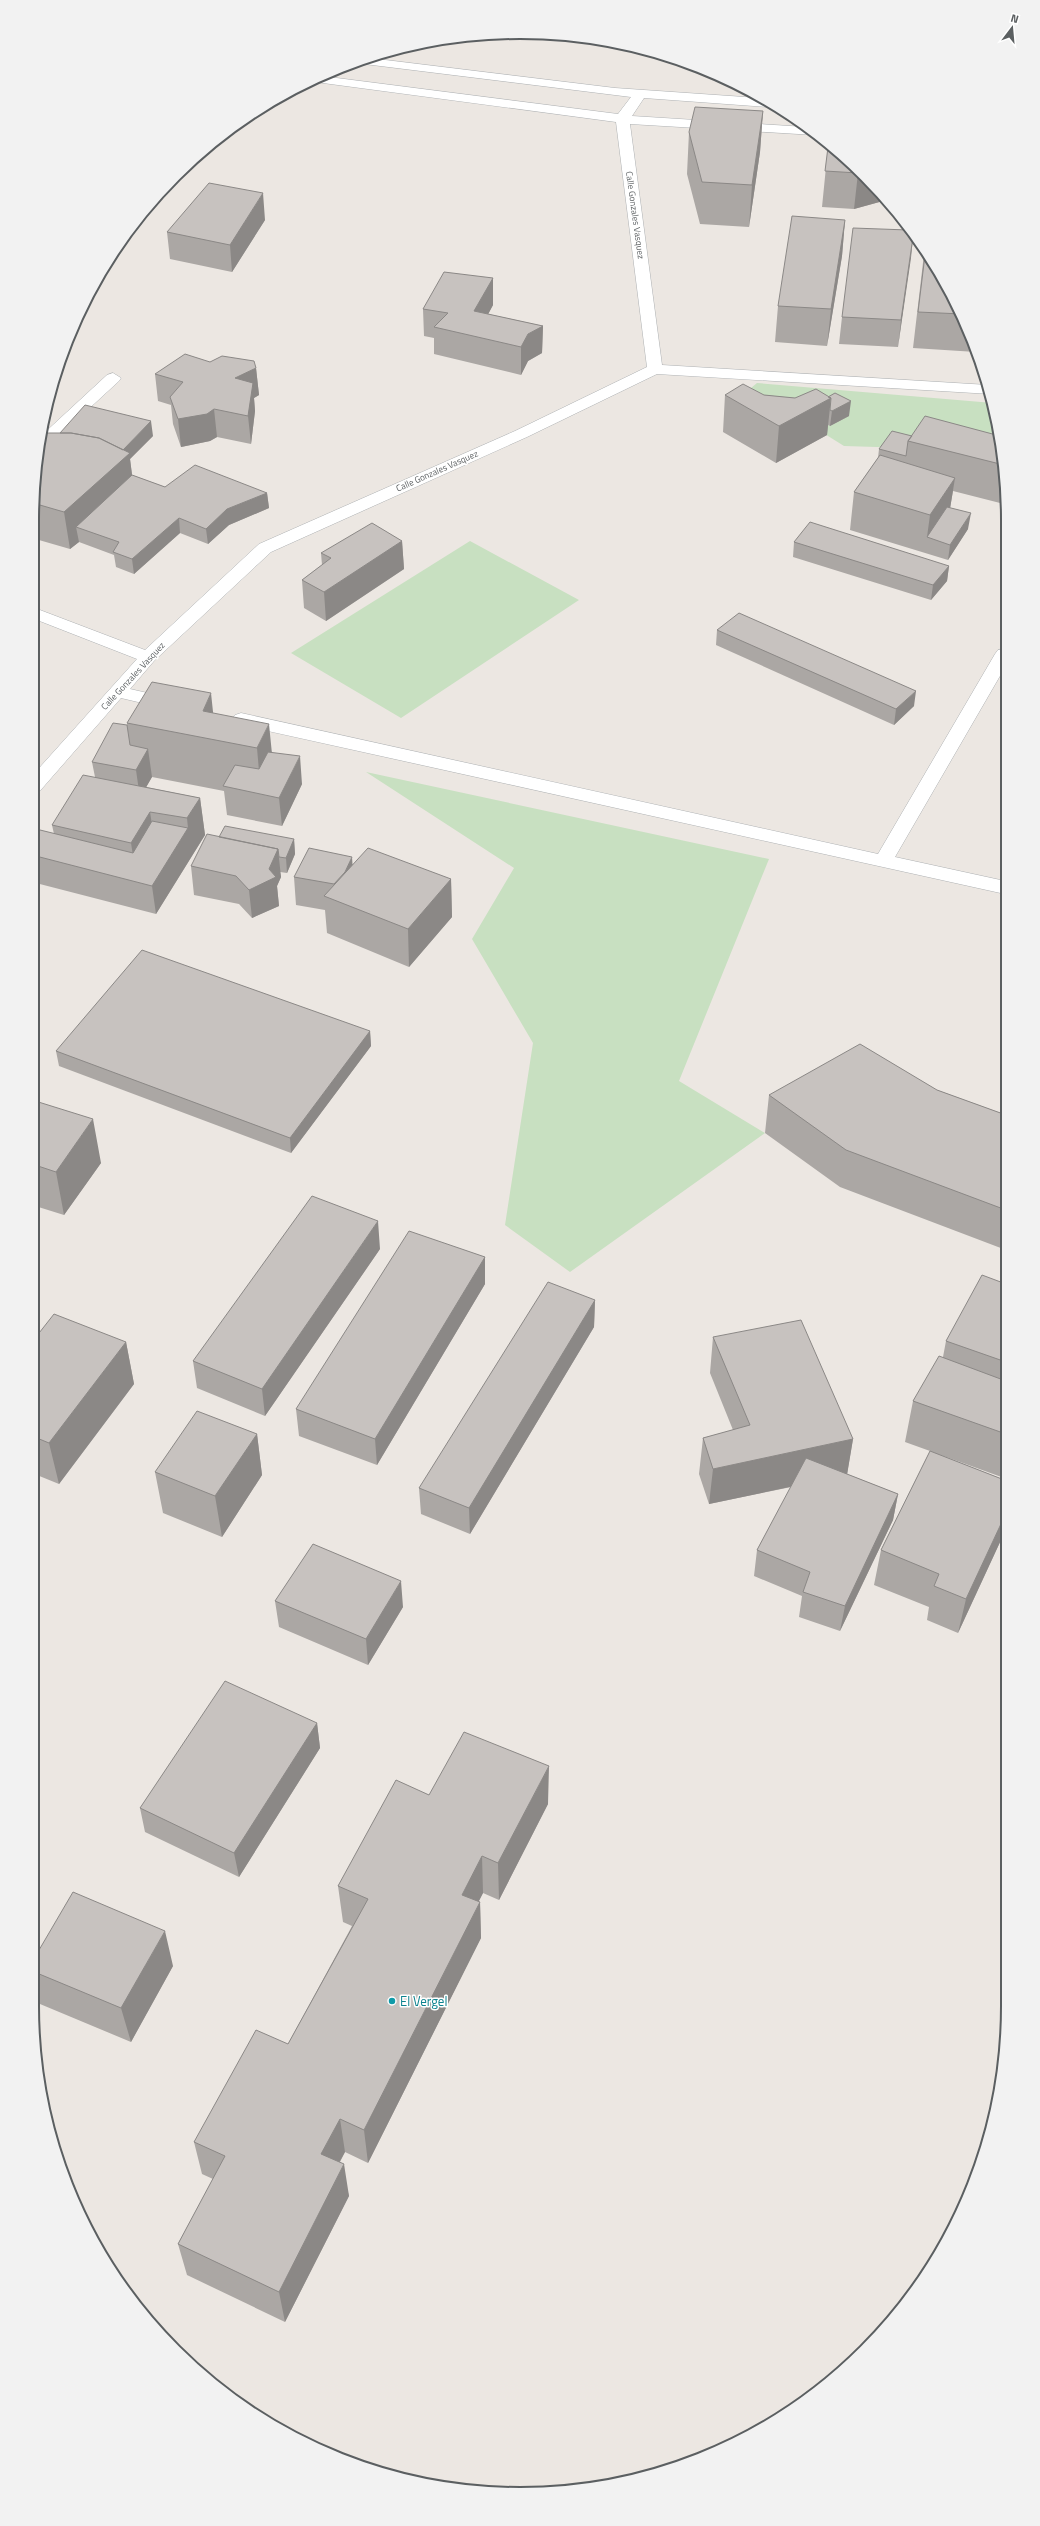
<svg xmlns="http://www.w3.org/2000/svg" width="1040" height="2526" viewBox="0 0 1040 2526" font-family="'Titillium Web',sans-serif">
  <rect width="100%" height="100%" fill="#ece7e2"/>
  <path fill="#c8e0c1" d="M757 383 993 403 1004 456 909 448 844 446 751 388Z
    M470 541 579 600 401 718 291 653Z
    M366 772 769 859 679 1081 765 1133 570 1272 505 1225 533 1043 472 939 514 868Z"/>
  <g fill="none" stroke-linecap="round" stroke-linejoin="round">
    <g stroke="#aeb1b3" stroke-width="1">
      <path id="minor" d="M369 58 615 88 759 98 773 105 768 107 644 98 632 116 806 127 815 135 630 124 662 365 988 385 991 394 657 374 527 437 271 552 154 661 130 689 178 700 181 704 178 708 172 710 121 698 39 792 32 794V776L137 659 32 618V607L145 650 259 544 515 431 647 367 616 122 308 81 321 76 618 114 631 97 356 63Z
        M113 373 121 378 119 381 44 450 37 452 41 436 107 375Z
        M1004 649V669L895 857 1005 881V894L241 725 235 723 232 719 235 715 241 713 878 854 995 654 998 650Z"/>
    </g>
    <use href="#minor" fill="#fff" fill-rule="evenodd"/>
  </g>
  <path fill="#aba7a4" d="M763 111 760 152 749 227 700 224 687 174 689 132Z
    M828 147 884 195 883 201 854 209 822 207Z
    M265 220 232 272 170 259 167 232Z
    M845 220 842 256 827 346 775 342 778 306Z
    M913 237 898 347 839 344 842 317Z
    M924 254 958 304 976 352 913 348Z
    M493 278V305L488 314 543 326 542 353 528 361 521 375 434 354V338L424 336 423 309Z
    M210 362 256 368 259 395 254 398 255 411 251 444 217 437 210 441 181 447 173 424 171 405 158 401 155 374Z
    M725 395H764L795 398 849 416 830 426 828 425 827 435 776 463 723 432Z
    M153 436 130 459 132 475 165 487 267 493 269 508 229 525 208 544 180 533 134 574 116 567 114 555 79 542 70 549 32 538V520L36 456Z
    M912 436 1004 456V504L953 491 950 508 968 529 948 560 850 530 854 492 878 458 879 449Z
    M402 541 404 569 326 621 304 608 302 580 322 565 321 553Z
    M794 542 949 566 947 581 931 600 793 557Z
    M717 630 914 706 894 725 716 645Z
    M213 713 272 752 302 784 282 826 227 815 224 791 152 777 146 787 200 798 205 835 156 914 32 882V828L54 834 52 825 95 777 92 762 127 725V723Z
    M294 839 295 854 287 873 280 872 281 877 277 886 279 906 252 918 239 904 194 895 191 866Z
    M352 864 451 879 452 917 409 967 327 933 325 910 296 905 294 877Z
    M370 1031 371 1046 291 1153 59 1066 56 1051Z
    M937 1090 1006 1115V1250L840 1187 765 1133 769 1095Z
    M32 1100 101 1163 64 1215 32 1205Z
    M380 1249 265 1416 197 1388 193 1361Z
    M485 1257V1284L377 1465 299 1436 296 1409Z
    M1006 1284 1007 1479 938 1454 1007 1481V1527L958 1633 927 1620 929 1607 874 1585 881 1550 930 1451 905 1442 913 1401 943 1357 946 1341Z
    M595 1300 594 1327 470 1534 421 1514 419 1488Z
    M713 1337 853 1439 847 1474 898 1494 893 1520 840 1631 799 1617 802 1596 754 1576 757 1550 791 1487 709 1504 699 1474 703 1438 733 1430 710 1373Z
    M32 1342H126L134 1384 59 1484 32 1473Z
    M257 1434 262 1475 222 1537 163 1513 155 1472Z
    M275 1601 403 1607 368 1665 279 1627Z
    M317 1723 320 1748 239 1877 145 1832 140 1808Z
    M429 1795 548 1804 499 1900 483 1893 478 1902H480L481 1938 368 2163 345 2152 340 2162 349 2196 285 2322 187 2275 178 2244 213 2179 202 2174 194 2142 288 2044 352 1926 343 1922 338 1886Z
    M32 1962 173 1966 131 2042 40 2004 32 1981Z"/>
  <path fill="#8b8886" d="M763 111 760 152 749 227 752 185Z
    M858 173 884 195 883 201 854 209Z
    M263 193 265 220 232 272 230 245Z
    M845 220 842 256 827 346 831 309Z
    M913 237 911 258 898 347 901 320Z
    M493 278V305L476 337 474 311Z
    M543 326 542 353 528 361 521 375V347L528 334Z
    M256 368 259 395 254 398 255 411 251 444 248 416 235 378Z
    M831 398 827 435 776 463 779 426Z
    M851 401 849 416 830 426 832 411Z
    M214 409 217 437 210 441 181 447 178 419Z
    M151 421 153 436 130 459 134 490 76 527 79 542 70 549 64 512 114 459Z
    M955 478 949 515 927 537 930 515Z
    M267 493 269 508 229 525 208 544 206 529 227 509Z
    M971 513 968 529 948 560 950 545Z
    M179 518 180 533 134 574 132 559Z
    M402 541 404 569 326 621 324 592Z
    M949 566 947 581 931 600 933 585Z
    M916 691 914 706 894 725 896 709Z
    M211 693 216 740 203 711Z
    M269 724 274 774 261 794 257 748Z
    M148 749 152 777 140 798 136 770Z
    M300 756 302 784 282 826 279 798Z
    M200 798 205 835 156 914 152 886 188 828 187 818Z
    M150 812 156 850 137 881 131 843Z
    M294 839 295 854 287 873 286 858Z
    M278 849 281 877 277 886 279 906 252 918 249 890 269 869Z
    M352 857 354 886 339 885Z
    M451 879 452 917 409 967 408 929Z
    M370 1031 371 1046 291 1153 290 1138Z
    M93 1119 101 1163 64 1215 56 1172Z
    M378 1221 380 1249 265 1416 262 1389Z
    M485 1257V1284L377 1465 375 1439Z
    M595 1300 594 1327 470 1534 469 1508Z
    M126 1342 134 1384 59 1484 49 1443Z
    M257 1434 262 1475 222 1537 215 1496Z
    M853 1439 847 1475 709 1504 713 1469Z
    M898 1494 893 1520 840 1631 845 1606Z
    M1007 1511V1527L958 1633 966 1599Z
    M401 1581 403 1607 368 1665 366 1639Z
    M317 1723 320 1748 239 1877 234 1853Z
    M549 1766 548 1804 499 1900 498 1863Z
    M482 1856 483 1893 464 1931 462 1895Z
    M480 1902 481 1938 368 2163 364 2130Z
    M165 1931 173 1966 131 2042 121 2008Z
    M340 2119 345 2152 326 2186 321 2154Z
    M344 2164 349 2196 285 2322 279 2292Z"/>
  <path fill="#c7c2bf" stroke="#8b8886" d="M695 107 763 111 752 185 702 182 689 132Z
    M828 147 858 173 825 171Z
    M209 183 263 193 230 245 167 232Z
    M792 216 845 220 831 309 778 306Z
    M853 228 908 230 913 237 901 320 842 317Z
    M925 255 958 304 962 314 918 312Z
    M444 272 493 278 474 311 543 326 528 334 521 347 434 327 448 313 423 309Z
    M185 354 210 362 222 356 254 361 256 368 235 378 253 383 248 416 214 409 207 414 178 419 170 397 183 382 155 374Z
    M743 384 764 395 795 398 816 389 831 398 779 426 725 395Z
    M835 393 851 401 832 411 830 410 831 398 828 397Z
    M85 405 151 421 123 450 99 438 71 433H60Z
    M925 416 1000 436 1004 456V465L908 441Z
    M892 431 912 436 908 441 906 456 879 449Z
    M42 433H71L99 438 130 453 64 512 33 503 36 456Z
    M880 455 955 478 930 515 854 492Z
    M195 465 267 493 227 509 206 529 179 518 132 559 113 552 119 542 76 527 132 475 165 487Z
    M947 507 971 513 950 545 927 537Z
    M810 522 949 566 933 585 794 542Z
    M372 523 402 541 324 592 302 580 331 558 321 553Z
    M739 613 916 691 896 709 717 630Z
    M152 682 211 693 203 711 269 724 257 748 127 723Z
    M113 723 127 725 130 745 148 749 136 770 92 762Z
    M268 752 300 756 279 798 223 786 235 765 259 769Z
    M83 775 200 798 187 818 150 812 131 843 52 825Z
    M152 821 188 828 152 886 32 855V828L133 853Z
    M225 826 294 839 286 858 279 857 278 849 219 837Z
    M207 834 278 849 269 869 276 877 249 890 236 876 191 866Z
    M309 848 352 857 345 872 334 884 294 877Z
    M368 848 451 879 408 929 324 896Z
    M142 950 370 1031 290 1138 56 1051Z
    M860 1044 937 1090 1006 1115V1210L846 1150 769 1095Z
    M32 1100 93 1119 56 1172 32 1164Z
    M312 1196 378 1221 262 1389 193 1361Z
    M409 1231 485 1257 375 1439 296 1409Z
    M982 1275 1006 1284V1362L946 1341Z
    M548 1282 595 1300 469 1508 419 1488Z
    M54 1314 126 1342 49 1443 32 1436V1342Z
    M801 1320 853 1439 713 1469 703 1438 750 1425 713 1337Z
    M939 1356 1006 1381V1434L913 1401Z
    M1006 1366V1376L1001 1374Z
    M197 1411 257 1434 215 1496 155 1472Z
    M930 1451 1007 1481V1511L966 1599 934 1586 939 1574 881 1550Z
    M806 1458 898 1494 845 1606 803 1592 810 1572 757 1550Z
    M313 1544 401 1581 366 1639 275 1601Z
    M225 1681 317 1723 234 1853 140 1808Z
    M464 1732 549 1766 498 1863 482 1856 462 1895 480 1902 364 2130 340 2119 321 2154 344 2164 279 2292 178 2244 225 2156 194 2142 256 2030 288 2044 368 1899 338 1886 396 1780 429 1795Z
    M73 1892 165 1931 121 2008 32 1971V1962Z"/>
  <circle fill="#0f9aa8" stroke="#fff" stroke-width="1.5" cx="392" cy="2001" r="4"/>
  <g text-anchor="middle" stroke-width="3" stroke-linejoin="round" paint-order="stroke">
    <g font-size="9" fill="#5b5f61" stroke="#fff">
      <text transform="translate(635 215) rotate(82)" y="3">Calle Gonzales Vasquez</text>
      <text transform="translate(437 471) rotate(-24)" y="3">Calle Gonzales Vasquez</text>
      <text transform="translate(133 676) rotate(-47)" y="3">Calle Gonzales Vasquez</text>
    </g>
    <g font-size="13" fill="#0d838f" stroke="#fff" text-anchor="start">
      <text x="400" y="2006">El Vergel</text>
    </g>
  </g>
  <path d="M0 0H1040V2526H0ZM520 39H520A481 481 0 0 1 1001 520V2006A481 481 0 0 1 520 2487H520A481 481 0 0 1 39 2006V520A481 481 0 0 1 520 39Z" fill="#f2f2f2" fill-rule="evenodd"/>
  <path fill="none" stroke="#5b5f61" stroke-width="2" d="M520 39H520A481 481 0 0 1 1001 520V2006A481 481 0 0 1 520 2487H520A481 481 0 0 1 39 2006V520A481 481 0 0 1 520 39Z"/>
  <g transform="translate(1012 28) rotate(16)" stroke="#ffffff" stroke-width="3" paint-order="stroke">
  <path d="M0-3L7 15L0 10L-7 15Z" fill="#5b5f61"/>
  <text y="-6" font-size="11" font-weight="bold" text-anchor="middle" fill="#5b5f61">N</text>
  </g>
</svg>
